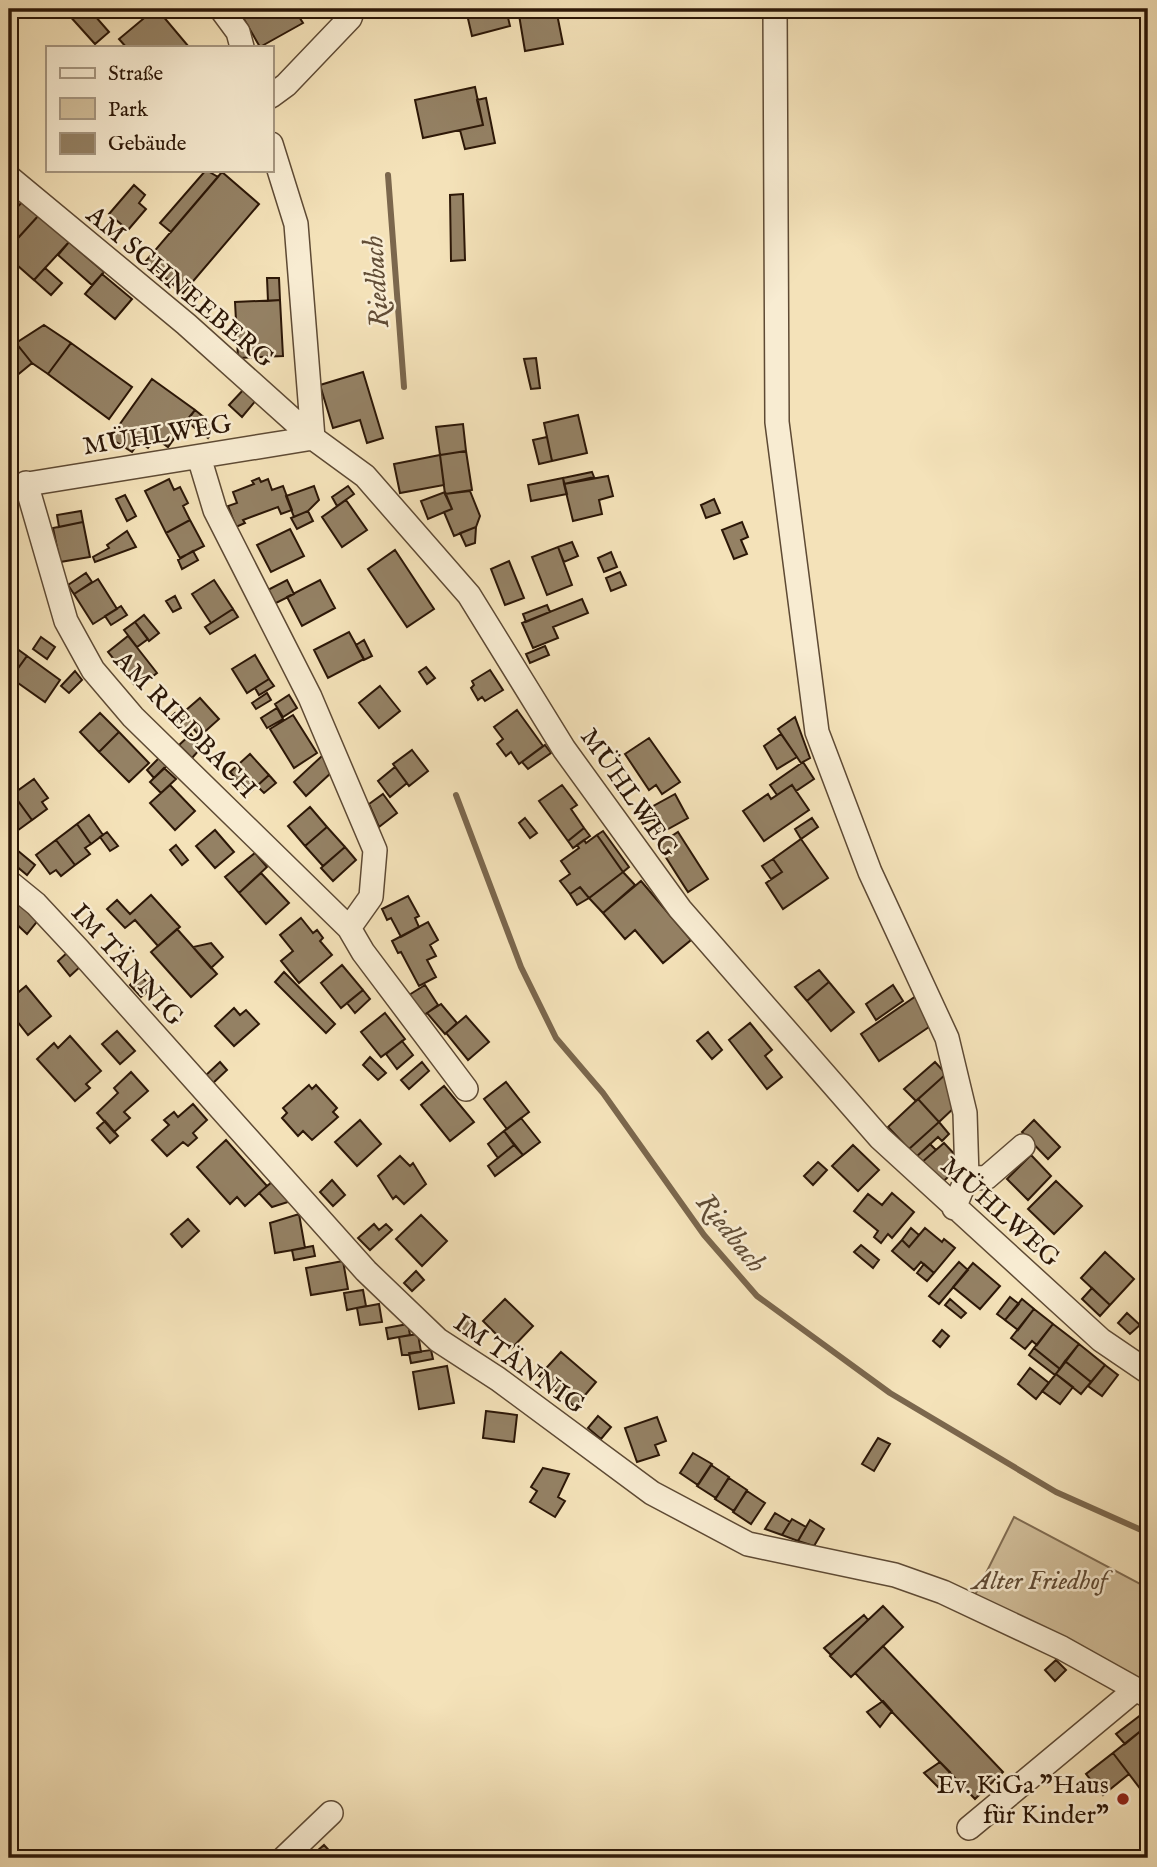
<svg xmlns="http://www.w3.org/2000/svg" width="1157" height="1867" viewBox="0 0 1157 1867" font-family="'IM FELL English',serif">
  <rect width="100%" height="100%" fill="#f4e2b9"/>
  <filter id="stains"><feTurbulence type="fractalNoise" baseFrequency=".00286" numOctaves="4"/><feColorMatrix values="0 0 0 0 .2 0 0 0 0 .09 0 0 0 0 .02 0 0 0 .5 -.17"/></filter>
  <radialGradient id="worn" r=".72"><stop offset=".6" stop-color="#630" stop-opacity="0"/><stop offset="1" stop-color="#630" stop-opacity=".3"/></radialGradient>
  <path fill="#d2bf9b" stroke="#7f6b51" stroke-width="2" d="M1014 1517 1148 1588V1686L974 1597Z"/>
  <g fill="none" stroke-linecap="round" stroke-linejoin="round">
    <path stroke="#7b674d" stroke-width="6" d="M388 175 404 387
      M456 795 521 967 556 1038 603 1093 704 1235 757 1296 890 1393 1056 1492 1148 1533"/>
  </g>
  <path fill="#948164" stroke="#2c1707" stroke-width="2" d="M74 9H89L109 32 95 44 68 14Z
    M155 9H157L189 47H126L119 39Z
    M238 9H294L303 23 260 47Z
    M506 9 510 26 472 36 466 10Z
    M518 9H556L563 44 525 51Z
    M475 87 483 125 423 138 415 100Z
    M486 98 495 143 465 149 460 130 483 125 477 100Z
    M206 170 218 177 171 232 160 223Z
    M222 172 259 204 183 293 146 261Z
    M134 185 145 195 139 203 146 209 128 230 109 214Z
    M463 194 465 260 451 261 450 195Z
    M23 201 39 215 18 238 9 230V216Z
    M39 215 69 242 34 280 9 258V248Z
    M69 242 104 272 92 285 58 255Z
    M45 268 62 283 51 295 34 280Z
    M102 274 132 299 115 319 85 294Z
    M267 278H279L280 300 268 301Z
    M280 300 283 356 238 358 235 302Z
    M44 325 71 343 48 374 32 363 16 343Z
    M16 343 32 363 9 382V349Z
    M71 343 132 387 109 419 48 374Z
    M536 358 540 388 531 389 524 359Z
    M363 372 383 438 367 443 360 420 333 428 320 385Z
    M152 379 195 410 168 447 155 438 148 448 139 442 132 452 110 438Z
    M245 388 257 399 242 417 229 405Z
    M195 410 216 427 208 438 186 421Z
    M578 415 587 453 552 461 544 423Z
    M463 424 466 451 440 455 436 427Z
    M547 437 552 461 539 464 533 440Z
    M466 451 472 490 445 494 440 455Z
    M440 455 444 485 400 493 394 464Z
    M592 472 594 477 564 484 563 478Z
    M608 476 613 496 599 500 602 514 573 521 564 484Z
    M259 478 261 482 268 479 272 490 283 486 292 510 281 514 278 507 243 520 245 523 236 527 228 506 237 503 233 492 254 484 252 481Z
    M563 478 567 494 531 501 528 485Z
    M169 479 174 490 180 487 188 503 183 506 190 520 166 533 145 491Z
    M314 486 319 500 308 511 294 517 286 496Z
    M348 486 354 494 337 506 332 497Z
    M470 491 480 516 476 527 454 536 444 512 452 509 445 494Z
    M445 492 452 509 428 519 421 501Z
    M125 495 136 516 127 521 116 499Z
    M714 499 720 513 706 518 701 505Z
    M346 500 367 530 342 547 322 517Z
    M81 511 83 522 59 527 57 515Z
    M308 511 313 521 297 529 291 518Z
    M190 520 204 546 180 558 166 533Z
    M83 522 90 557 60 562 53 528Z
    M742 522 748 537 741 540 747 554 734 559 722 530Z
    M476 527 475 543 466 546 460 533Z
    M290 529 304 556 271 572 257 545Z
    M127 531 136 547 95 562 93 557 109 548 107 545Z
    M572 542 578 556 564 562 558 547Z
    M558 547 572 585 547 595 532 557Z
    M395 550 434 609 407 627 368 569Z
    M193 551 198 560 182 569 178 560Z
    M611 552 617 567 604 572 598 558Z
    M509 561 524 598 505 605 491 569Z
    M620 572 626 585 611 591 606 578Z
    M86 573 92 582 74 594 68 585Z
    M98 579 117 609 93 624 74 594Z
    M214 580 233 609 211 623 192 594Z
    M287 580 294 594 270 606 262 593Z
    M320 580 335 608 302 626 287 597Z
    M175 596 181 608 173 612 166 601Z
    M582 599 588 613 553 627 558 638 533 648 522 623Z
    M547 605 550 612 526 622 523 614Z
    M121 606 127 615 111 625 105 616Z
    M233 609 238 617 210 634 205 627Z
    M144 615 159 633 149 641 135 622Z
    M135 622 148 639 137 647 124 630Z
    M349 632 364 659 328 678 314 650Z
    M128 636 157 673 137 688 108 652Z
    M41 637 55 647 47 659 33 649Z
    M364 640 372 656 364 660 356 645Z
    M9 643 27 656 11 678 9 676Z
    M545 646 549 655 530 663 526 654Z
    M255 655 269 679 247 693 232 669Z
    M27 656 60 680 45 702 11 678Z
    M426 667 435 678 427 684 419 672Z
    M490 670 503 690 485 701 482 697 478 700 471 688 474 685 472 681Z
    M75 671 82 680 69 693 61 686Z
    M269 679 274 686 259 695 255 688Z
    M380 686 400 711 379 728 359 703Z
    M267 693 271 700 256 709 252 703Z
    M289 695 297 708 283 717 275 704Z
    M200 698 219 719 200 736 190 725 182 732 171 717 175 713 178 717Z
    M277 708 283 719 267 728 261 718Z
    M517 710 543 746 519 764 511 752 506 756 497 744 503 739 494 727Z
    M100 713 119 732 99 752 80 732Z
    M293 715 317 753 294 768 270 729Z
    M795 717 810 758 801 763 778 729Z
    M119 732 149 763 129 782 99 752Z
    M191 734 201 748 192 758 179 745Z
    M781 734 797 757 777 769 764 746Z
    M649 738 680 782 662 794 656 785 649 790 625 754Z
    M545 745 551 753 528 769 522 762Z
    M412 750 428 771 409 786 393 764Z
    M250 754 269 775 249 793 230 772Z
    M323 755 332 772 306 796 294 782Z
    M159 758 167 766 154 778 147 770Z
    M803 762 814 779 796 791 792 785 777 795 770 785Z
    M395 767 407 783 390 797 378 781Z
    M164 768 176 779 161 793 150 782Z
    M269 775 276 783 264 793 257 786Z
    M34 779 48 798 42 802 47 809 32 820 13 794Z
    M170 785 195 811 175 830 150 803Z
    M562 785 577 805 571 809 584 828 568 841 539 801Z
    M792 785 809 810 764 841 743 811 768 794 771 799Z
    M13 794 32 820 17 831 12 825 9 827V797Z
    M383 794 397 813 379 827 369 804Z
    M675 794 688 818 661 833 648 809Z
    M310 807 327 827 305 846 288 826Z
    M648 809 653 819 643 824 638 815Z
    M89 815 103 835 91 844 77 824Z
    M525 818 537 833 530 838 519 823Z
    M812 818 818 827 801 839 795 829Z
    M77 824 91 844 85 848 90 854 75 865 56 840Z
    M327 827 345 847 323 866 305 846Z
    M584 828 590 836 573 848 568 841Z
    M215 830 234 852 215 868 196 846Z
    M603 831 629 867 623 872 597 835Z
    M107 832 118 846 110 851 100 837Z
    M678 832 708 879 688 892 658 845Z
    M597 835 623 872 589 898 580 887 570 894 560 881 570 874 561 861 579 848 577 845 584 840 586 843Z
    M801 839 828 878 783 909 766 883 782 872 773 859Z
    M56 840 75 865 61 876 56 870 50 874 36 855Z
    M176 845 188 860 182 865 170 850Z
    M345 847 356 860 333 881 321 868Z
    M17 850 35 865 27 875 9 860Z
    M255 853 267 867 239 893 225 877Z
    M773 859 782 872 771 879 762 866Z
    M623 872 635 885 603 913 589 898Z
    M261 873 289 903 266 924 239 893Z
    M641 881 691 940 663 963 635 930 625 939 603 913Z
    M580 887 589 898 577 905 570 894Z
    M151 895 180 927 158 946 135 920 125 928 107 909 117 900 130 914Z
    M408 896 419 916 415 918 419 927 401 937 391 918 387 920 382 909Z
    M14 897 39 919 27 934 9 917V903Z
    M301 918 313 933 317 930 323 938 320 941 332 955 299 983 281 961 293 951 280 935Z
    M428 922 438 940 430 945 436 956 427 960 436 977 419 986 401 952 398 953 392 941Z
    M177 929 217 974 191 997 151 952Z
    M211 943 223 957 211 968 193 947Z
    M69 951 81 966 70 976 58 961Z
    M342 965 363 990 341 1008 321 983Z
    M819 970 829 982 807 1001 795 987Z
    M284 972 335 1024 326 1033 275 982Z
    M140 975 152 988 141 997 130 985Z
    M829 982 854 1012 831 1031 807 1001Z
    M425 985 438 1005 423 1016 409 995Z
    M893 985 903 1001 876 1020 866 1004Z
    M26 986 51 1016 28 1035 9 1011V1000Z
    M363 990 370 999 355 1013 347 1003Z
    M916 996 929 1027 879 1061 861 1034Z
    M441 1004 457 1023 445 1034 427 1013Z
    M234 1008 240 1015 246 1010 259 1024 234 1046 215 1026Z
    M385 1013 405 1039 381 1057 361 1032Z
    M466 1016 489 1042 468 1060 446 1033Z
    M750 1023 772 1050 765 1056 782 1077 767 1089 729 1040Z
    M117 1031 135 1051 120 1064 102 1044Z
    M708 1032 722 1050 712 1059 697 1041Z
    M70 1036 101 1071 86 1084 90 1088 75 1101 37 1059 54 1043 58 1048Z
    M402 1041 413 1055 397 1069 386 1054Z
    M370 1057 386 1073 378 1080 363 1065Z
    M220 1062 227 1070 212 1084 205 1076Z
    M422 1062 429 1071 409 1089 401 1080Z
    M935 1062 946 1074 916 1101 904 1089Z
    M131 1072 148 1091 124 1112 130 1118 114 1132 97 1113 118 1093 114 1088Z
    M946 1074 956 1106 939 1122 918 1099Z
    M506 1082 529 1112 507 1129 484 1099Z
    M309 1085 312 1089 316 1085 337 1108 333 1112 338 1117 312 1140 303 1131 298 1136 282 1118 287 1113 283 1108Z
    M444 1086 474 1122 450 1141 421 1105Z
    M918 1099 939 1122 909 1149 888 1127Z
    M193 1104 207 1120 193 1133 197 1138 188 1146 183 1142 167 1156 152 1140 169 1125 164 1120 174 1112 178 1117Z
    M521 1118 540 1142 523 1155 504 1131Z
    M360 1120 381 1144 357 1166 335 1142Z
    M1034 1120 1060 1147 1048 1159 1022 1132Z
    M105 1121 118 1136 110 1143 97 1128Z
    M939 1122 949 1134 942 1141 938 1137 916 1157 909 1149Z
    M504 1131 514 1145 498 1158 488 1144Z
    M226 1140 267 1186 245 1206 237 1197 230 1204 197 1167Z
    M944 1143 959 1159 951 1167 955 1171 940 1184 921 1163Z
    M930 1144 936 1150 921 1163 916 1157Z
    M514 1145 523 1155 495 1176 488 1166Z
    M853 1145 879 1170 858 1191 832 1166Z
    M1031 1155 1051 1176 1028 1200 1007 1179Z
    M400 1156 410 1166 413 1163 426 1184 404 1204 396 1196 393 1199 378 1176Z
    M818 1162 827 1170 813 1185 804 1176Z
    M332 1180 345 1195 333 1206 320 1192Z
    M273 1181 291 1201 272 1207 259 1193Z
    M1056 1181 1082 1206 1054 1234 1028 1209Z
    M892 1193 914 1212 892 1238 888 1234 881 1243 874 1237 878 1231 854 1211 868 1194 882 1205Z
    M299 1214 305 1248 275 1253 270 1223Z
    M421 1215 447 1241 422 1266 396 1239Z
    M188 1219 199 1231 182 1247 171 1234Z
    M374 1224 379 1230 386 1224 392 1230 370 1250 358 1238Z
    M911 1228 919 1235 909 1247 902 1240Z
    M925 1228 942 1242 944 1239 955 1248 934 1273 921 1262 914 1270 892 1251 902 1240 909 1247Z
    M861 1245 879 1260 873 1268 854 1252Z
    M313 1246 315 1256 294 1260 292 1250Z
    M1105 1252 1134 1279 1110 1305 1081 1278Z
    M343 1261 348 1289 311 1295 306 1268Z
    M959 1262 968 1270 939 1304 929 1296Z
    M973 1263 1000 1286 980 1309 953 1287Z
    M924 1264 934 1273 927 1281 917 1273Z
    M416 1271 424 1280 412 1291 404 1283Z
    M1092 1288 1110 1305 1100 1316 1082 1299Z
    M363 1290 366 1306 347 1310 344 1293Z
    M1010 1297 1019 1304 1005 1320 997 1314Z
    M505 1299 533 1326 511 1349 483 1321Z
    M950 1299 966 1313 961 1318 945 1305Z
    M1022 1299 1034 1309 1018 1330 1005 1320Z
    M379 1304 382 1322 360 1325 357 1308Z
    M1034 1309 1053 1324 1037 1345 1032 1341 1025 1349 1011 1338Z
    M1127 1313 1140 1325 1130 1334 1118 1323Z
    M468 1317 474 1324 463 1335 456 1328Z
    M408 1324 410 1335 388 1339 386 1328Z
    M1053 1324 1079 1344 1060 1369 1034 1348Z
    M942 1330 949 1336 940 1347 933 1341Z
    M418 1334 421 1352 402 1355 399 1337Z
    M1079 1344 1105 1365 1091 1382 1065 1361Z
    M1034 1348 1060 1369 1055 1375 1029 1355Z
    M431 1350 433 1359 411 1363 409 1353Z
    M561 1352 596 1382 575 1407 539 1376Z
    M1065 1361 1091 1382 1081 1394 1056 1374Z
    M1105 1365 1118 1375 1102 1396 1088 1386Z
    M447 1366 454 1403 419 1409 413 1372Z
    M1030 1368 1049 1383 1036 1399 1018 1384Z
    M1056 1374 1073 1387 1060 1404 1042 1391Z
    M486 1411 517 1415 514 1442 483 1438Z
    M598 1416 611 1427 601 1439 588 1428Z
    M657 1417 666 1441 655 1445 659 1455 637 1462 625 1428Z
    M878 1438 890 1444 874 1471 862 1464Z
    M693 1453 712 1464 698 1485 680 1473Z
    M711 1465 729 1477 716 1498 697 1486Z
    M543 1468 569 1474 558 1497 565 1501 555 1517 530 1502 537 1491 531 1487Z
    M729 1478 747 1490 734 1511 715 1499Z
    M747 1491 765 1503 751 1524 733 1512Z
    M775 1513 790 1522 782 1535 765 1529Z
    M792 1519 806 1527 798 1541 782 1535Z
    M810 1520 824 1529 814 1546 798 1541Z
    M883 1606 903 1627 851 1677 830 1656Z
    M864 1615 868 1620 831 1655 824 1648Z
    M883 1646 1003 1772 975 1799 855 1673Z
    M1056 1660 1066 1670 1055 1681 1045 1670Z
    M883 1701 892 1711 880 1727 867 1712Z
    M1142 1714 1148 1725 1125 1744 1116 1734Z
    M1148 1725V1799L1113 1753Z
    M1113 1753 1129 1774 1103 1795 1086 1774Z
    M940 1762 950 1772 938 1787 924 1773Z
    M324 1845 336 1858H309Z"/>
  <g fill="none" stroke-linecap="round" stroke-linejoin="round">
    <g stroke="#5e4a34" stroke-width="26">
      <path id="minor" d="M221 9 238 32 242 47
        M775 9 777 422 817 732 870 872 947 1038 965 1113 967 1177 954 1208
        M271 96 286 85 350 18 353 9
        M271 144 296 224 313 438
        M10 178 186 324 313 438 365 476 469 595 564 749 680 909 880 1138 1101 1340 1148 1372
        M26 483 66 621 93 670 133 717 349 928 371 897 375 850 310 697 215 510 199 457
        M9 487 313 438
        M9 882 36 904 78 949 366 1271 438 1340 498 1379 652 1493 748 1544 895 1575 943 1592 1062 1648 1148 1696
        M349 928 363 952 466 1089
        M967 1177 986 1178 1023 1146
        M969 1828 1136 1689
        M284 1858 331 1813"/>
    </g>
    <use href="#minor" stroke="#f8ecd2" stroke-width="23"/>
  </g>
  <circle fill="#8f2418" stroke="#f8ecd2" stroke-width="2.5" cx="1123" cy="1799" r="7"/>
  <g text-anchor="middle" stroke-width="5" stroke-linejoin="round" paint-order="stroke">
    <g font-size="26" fill="#2c1707" stroke="#f8ecd2">
      <text transform="translate(181 286) rotate(40)" y="9">AM SCHNEEBERG</text>
      <text transform="translate(157 434) rotate(-9)" y="9">MÜHLWEG</text>
      <text transform="translate(186 724) rotate(46)" y="9">AM RIEDBACH</text>
      <text transform="translate(630 792) rotate(55)" y="9">MÜHLWEG</text>
      <text transform="translate(128 964) rotate(48)" y="9">IM TÄNNIG</text>
      <text transform="translate(1001 1211) rotate(42)" y="9">MÜHLWEG</text>
      <text transform="translate(520 1363) rotate(35)" y="9">IM TÄNNIG</text>
    </g>
    <g font-size="26" font-style="italic" fill="#5e4933" stroke="#f8ecd2">
      <text x="1040" y="1589">Alter Friedhof</text>
    </g>
    <g font-size="26" fill="#2c1707" stroke="#f8ecd2" text-anchor="end">
      <text x="1109" y="1793">Ev. KiGa "Haus<tspan x="1109" dy="30">für Kinder"</tspan></text>
    </g>
    <g font-size="28" font-style="italic" fill="#614d36" stroke="#f8ecd2">
      <text transform="translate(375 282) rotate(-94)" y="10">Riedbach</text>
      <text transform="translate(732 1232) rotate(51)" y="10">Riedbach</text>
    </g>
  </g>
  <rect width="1157" height="1867" fill="none" stroke="#f4e2b9" stroke-width="35"/>
  <rect x="10" y="10" width="1136" height="1846" fill="none" stroke="#2c1707" stroke-width="3.5"/>
  <rect x="18" y="18" width="1122" height="1832" fill="none" stroke="#2c1707" stroke-width="2"/>
  <rect x="46" y="46" width="228" height="126" fill="#f8ecd2" stroke="#a69781" stroke-width="2"/>
  <rect x="60" y="68" width="35" height="10" fill="#f8ecd2" stroke="#a69781" stroke-width="2"/>
  <text x="108" y="80" font-size="21" fill="#2c1707">Straße</text>
  <rect x="60" y="98" width="35" height="21" fill="#d2bf9b" stroke="#a69781" stroke-width="2"/>
  <text x="108" y="116" font-size="21" fill="#2c1707">Park</text>
  <rect x="60" y="133" width="35" height="21" fill="#948164" stroke="#a69781" stroke-width="2"/>
  <text x="108" y="150" font-size="21" fill="#2c1707">Gebäude</text>
  <rect width="100%" height="100%" filter="url(#stains)"/>
  <rect width="100%" height="100%" fill="url(#worn)"/>
</svg>
